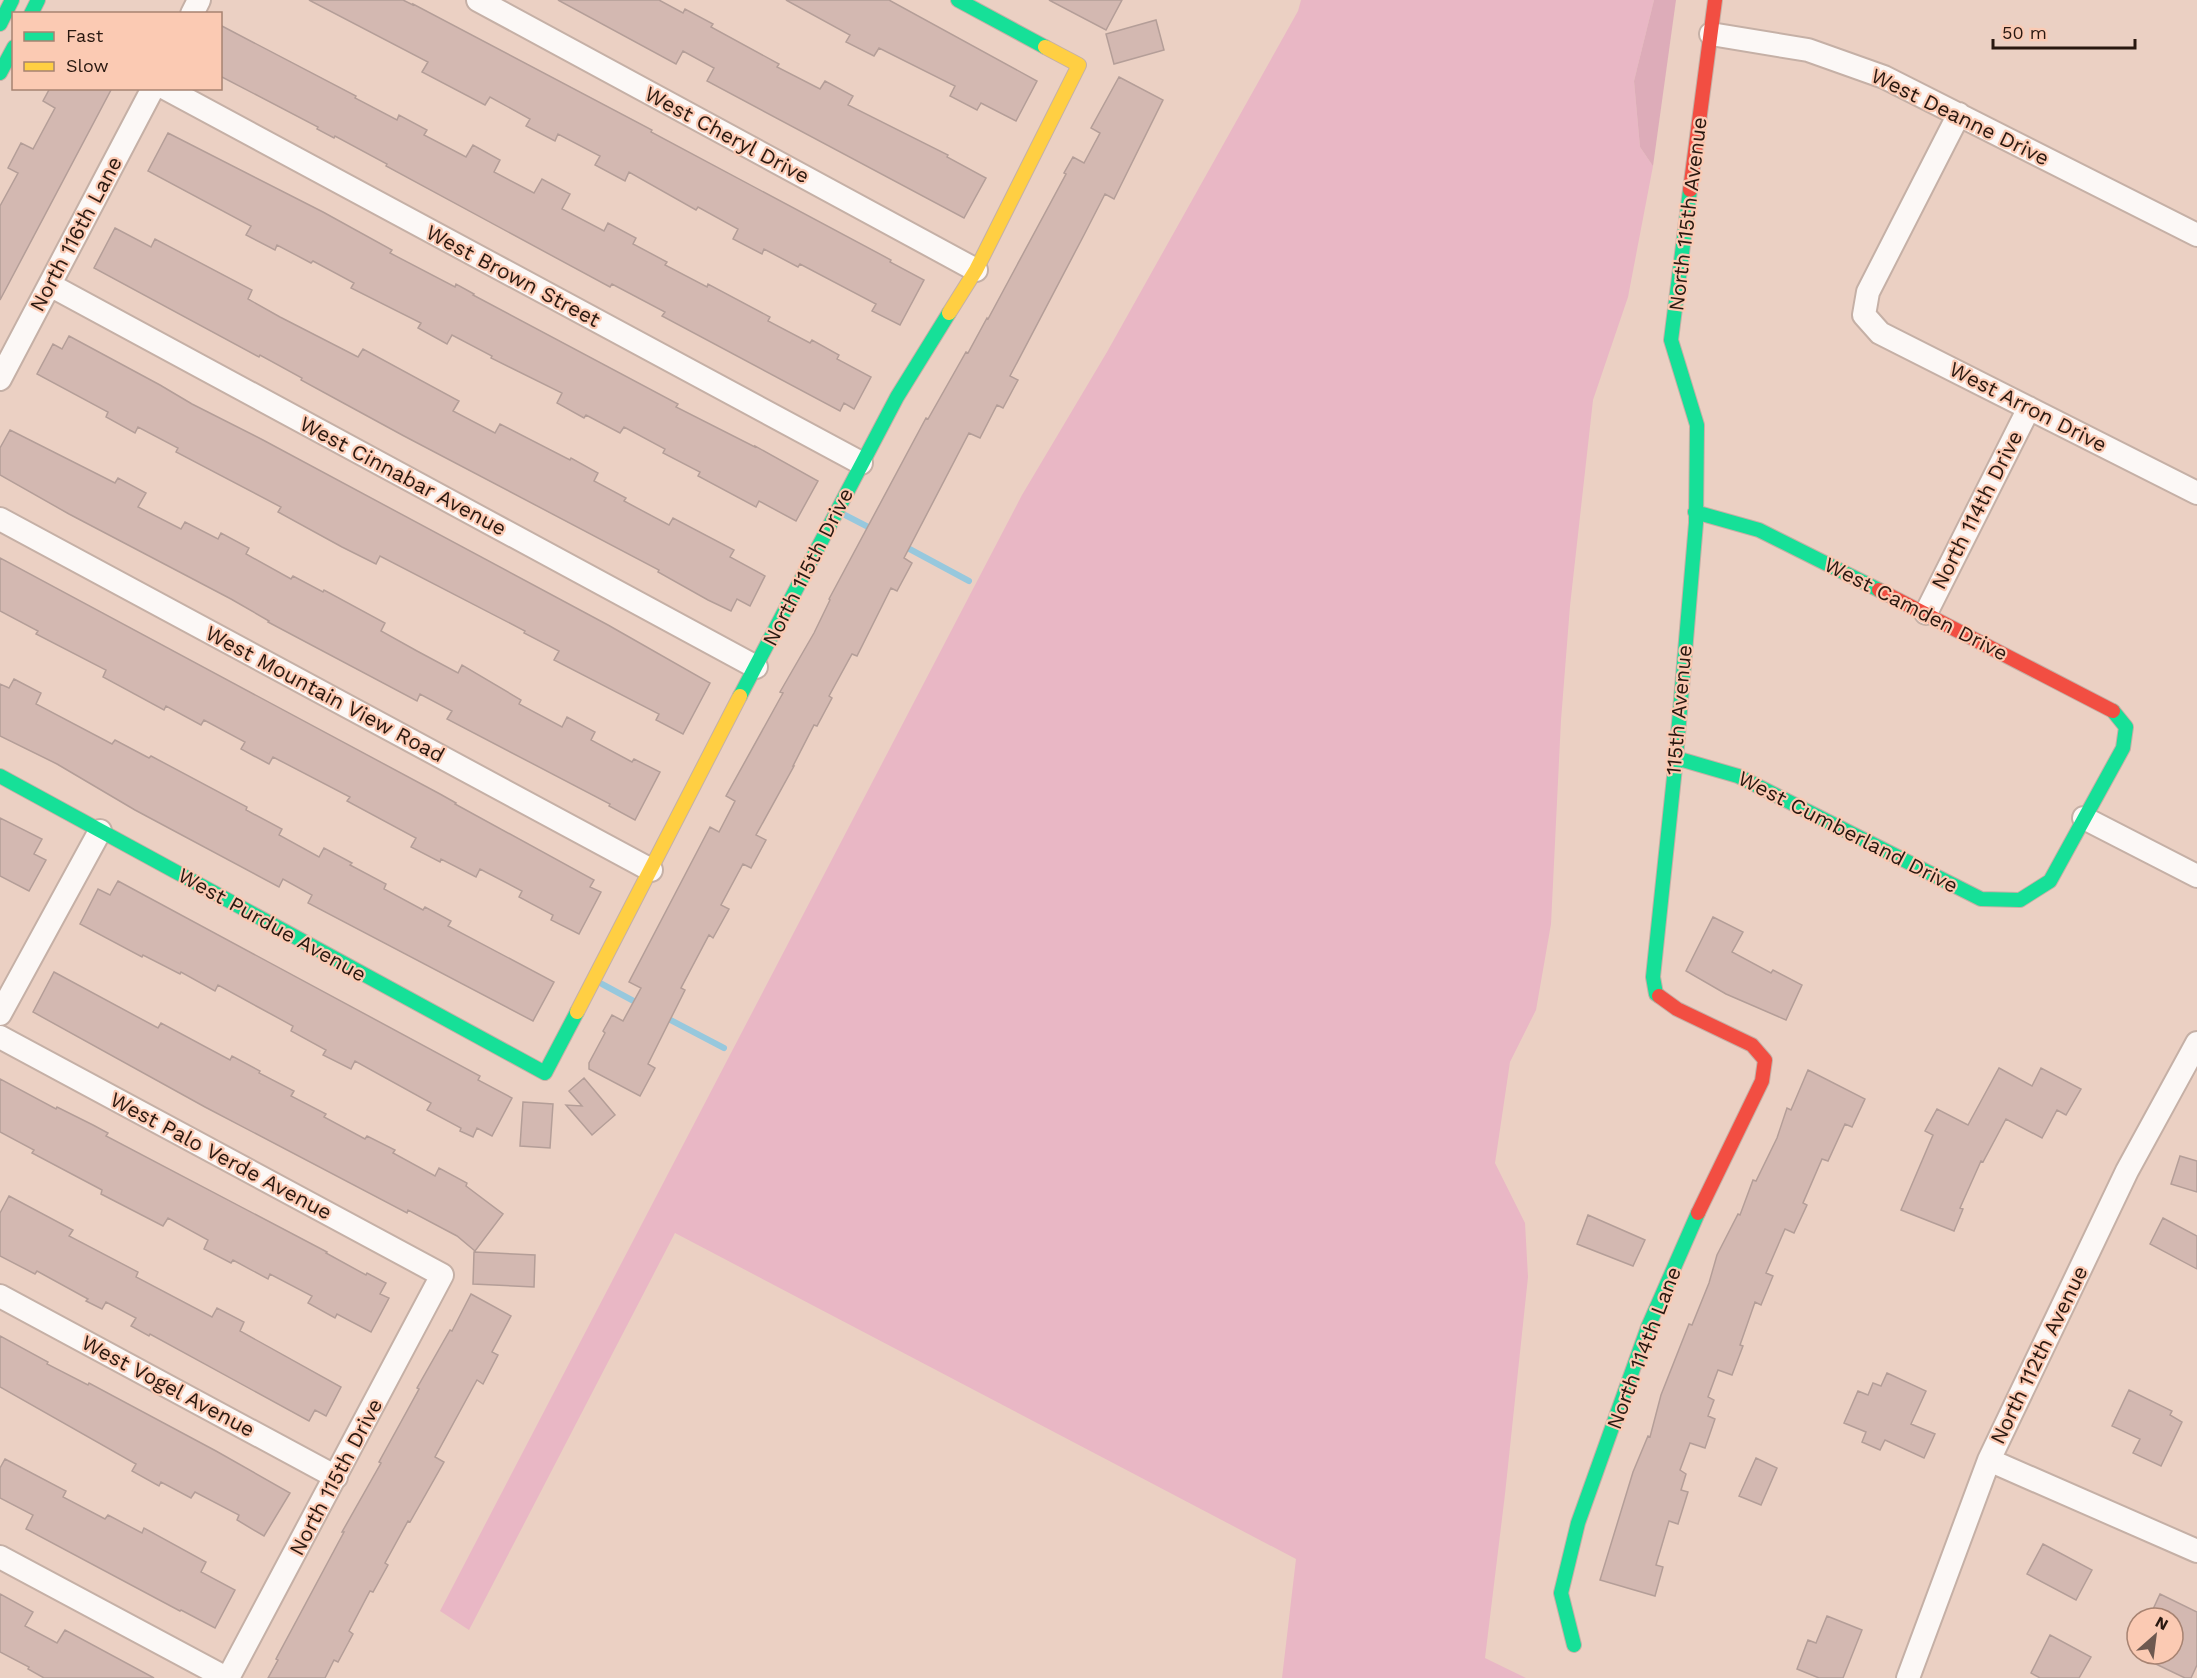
<svg xmlns="http://www.w3.org/2000/svg" width="2197" height="1678" viewBox="0 0 2197 1678" font-family="'Work Sans',sans-serif">
  <rect width="100%" height="100%" fill="#ebd0c3"/>
  <path fill="#e9b7c5" d="M1301 0H1654L1634 81 1640 147 1653 166 1628 297 1593 400 1570 606 1561 720 1551 924 1536 1010 1510 1062 1495 1163 1525 1223 1528 1277 1505 1494 1485 1658 1526 1678H1282L1296 1559 675 1233 469 1630 440 1611 1022 495 1107 352 1298 11Z"/>
  <path fill="#ddacb9" d="M1654 0H1676L1653 166 1640 147 1634 81Z"/>
  <g fill="none" stroke-linecap="round" stroke-linejoin="round">
    <path stroke="#97c8dd" stroke-width="6" d="M845 515 874 530
      M904 546 969 581
      M602 984 641 1005
      M663 1016 724 1048"/>
  </g>
  <path fill="#d3b8b1" stroke="#b49e98" stroke-width="1.5" d="M309 0H403L413 5V4L652 130 651 132 891 260 890 262 924 280 900 325 872 311 876 304 800 264 798 267 764 249 762 254 733 239 738 229 698 207 696 210 629 172 625 181 595 165 600 156 558 134 555 141 526 126 530 119 490 97 485 105 422 72 428 62Z
    M558 0H659L683 13 685 9 713 24 711 27 779 64 777 67 820 89 825 81 853 96 848 105 948 155 947 157 986 178 964 218 707 81 714 68 683 51 676 64Z
    M786 0H889L1037 81 1016 121 981 103 977 110 950 96 955 86 879 48 874 56 846 42 850 35Z
    M1049 0H1122L1106 30Z
    M1156 20 1164 50 1114 64 1106 34Z
    M220 25 356 96 355 98 397 120 399 115 427 130 424 135 466 157 473 145 500 160 494 172 534 193 542 179 570 194 562 209 604 231 608 223 636 238 633 244 667 262 665 265 707 287 708 284 770 317 768 321 810 343 812 340 839 355 837 359 871 377 854 409 844 403 840 411 662 316 665 312 612 284 610 287 386 166 387 164 335 136 334 138 317 129 318 127 220 76Z
    M1119 77 1163 100 1114 199 1105 194 1084 235 1010 376 1018 380 1003 408 997 405 980 438 969 433 904 558 912 563 897 591 891 588 857 656 852 654 829 696 832 698 817 726 814 725 793 766H794L756 835 766 840 751 868 743 864 721 905 729 909 713 938 709 935 681 988 685 990 648 1064 655 1068 640 1096 589 1069V1063L605 1033 603 1031 612 1015 623 1021 641 988 629 982 710 827 719 832 735 801 726 796 783 693 780 692 814 633 830 600 829 599 926 418 928 419 966 352 968 353 987 318 988 319 1066 174 1064 173 1073 157 1084 163 1100 133 1091 128Z
    M50 88H112L0 300V206L18 173 8 168 21 143 33 149 55 108 43 101Z
    M168 133 323 212 392 250 390 253 455 287 456 284 474 294 473 295 678 404 676 407 755 447V446L818 481 796 521 759 501 756 507 698 476 700 472 663 453 665 449 624 427 620 433 586 415 584 418 557 403 562 393 491 358 492 356 452 335 447 344 418 328 421 323 351 288 354 283 313 261 311 263 277 245 275 250 246 235 251 226 148 171Z
    M115 228 151 247 155 239 252 290 248 299 280 317 358 357 363 349 459 401 453 411 495 433 500 424 570 460 571 458 598 473 594 481 626 498 624 501 669 525 673 518 734 550 730 557 765 576 750 606 737 599 731 611 708 600 658 572 659 570 404 436 336 399 301 380 302 378 260 355 259 357 94 268Z
    M69 336 160 385 192 404 263 440 608 625 710 683 683 734 656 720 659 714 554 660 559 651 524 633 525 631 380 556 376 564 342 547 278 512 281 507 176 452 178 448 138 427 135 433 106 417 108 412 37 374 53 344 62 349Z
    M10 430 115 483 118 478 146 493 138 507 181 529 185 522 218 539 221 533 249 548 246 554 291 579 293 576 323 592 324 590 385 623 381 631 417 651 458 673 462 665 521 700 519 704 562 727 567 717 595 732 591 740 632 762 634 759 660 772 635 820 609 806 610 804 447 719 452 711 420 694 417 701 268 622 269 621 231 599 69 514 0 475V448Z
    M0 558 440 794 456 803 455 804 594 880 590 887 601 892 579 934 551 920 553 915 519 897 522 891 480 869 476 877 441 859 440 862 411 847 416 838 347 801 350 797 273 757 269 764 241 749 245 742 204 720 201 725 166 706 164 710 103 677 106 670 36 634 38 631 0 611Z
    M14 679 41 693 36 704 112 744 115 740 149 758 151 756 247 807 246 810 282 829 279 835 319 857 324 848 352 863 350 865 386 884 384 889 423 910 425 907 451 921 448 926 554 982 533 1021 308 903 312 895 283 879 279 887 135 810 57 764 0 736V684L9 688Z
    M0 818 42 839 34 854 46 860 29 891 0 876Z
    M118 881 480 1076 478 1080 512 1098 492 1136 477 1128 473 1137 460 1131 461 1128 427 1110 431 1103 355 1061 351 1069 323 1055 326 1050 291 1031 293 1026 258 1007 218 985 215 991 181 972 180 974 143 955 142 957 80 924 98 889 110 895Z
    M1713 917 1743 932 1732 952 1771 973 1773 970 1802 985 1786 1020 1726 994 1686 971Z
    M54 972 158 1028 161 1023 230 1060 232 1056 260 1071 259 1073 294 1091 291 1096 326 1114 324 1117 365 1139 367 1136 395 1150 393 1153 435 1176 439 1168 467 1183 466 1186 503 1214 475 1251 457 1236 408 1210 407 1213 205 1107 33 1012Z
    M1999 1068 2032 1086 2041 1068 2081 1089 2066 1115 2057 1110 2042 1138 2006 1119 1983 1162 1981 1161 1960 1208 1963 1209 1954 1231 1901 1210 1933 1135 1925 1131 1937 1109 1968 1125Z
    M1808 1070 1865 1099 1852 1127 1845 1124 1828 1161 1822 1159 1803 1203 1807 1205 1794 1233 1785 1229 1766 1273 1773 1276 1761 1305 1755 1302 1740 1345 1743 1346 1732 1375 1718 1370 1708 1397 1714 1400 1708 1416 1715 1419 1705 1448 1690 1443 1680 1470 1686 1474 1681 1490 1688 1492 1678 1524 1669 1521 1656 1565 1663 1567 1655 1596 1600 1580 1633 1472 1648 1436 1650 1437 1661 1395 1689 1324 1692 1325 1709 1283 1717 1255 1738 1214 1740 1215 1753 1180 1756 1181 1777 1138 1787 1108 1791 1110Z
    M584 1078 615 1115 592 1135 566 1105 582 1106 569 1091Z
    M0 1079 56 1109 57 1107 93 1125 108 1133 106 1136 327 1252 326 1253 366 1275 367 1273 386 1283 380 1294 389 1298 371 1332 337 1314 335 1318 308 1303 312 1296 270 1274 268 1279 233 1260 231 1263 204 1249 208 1240 168 1218 163 1226 101 1194 102 1190 32 1153 34 1150 0 1132Z
    M523 1102 553 1104 550 1148 520 1146Z
    M2180 1156 2197 1161V1192L2171 1184Z
    M9 1196 73 1230 69 1236 138 1272 136 1277 212 1317 217 1308 244 1322 240 1331 341 1387 326 1416 315 1410 309 1421 150 1334 149 1336 131 1326 136 1318 106 1302 102 1309 86 1301 88 1299 37 1271 35 1274 0 1256V1213Z
    M1588 1215 1645 1240 1633 1266 1577 1244Z
    M2163 1218 2197 1236V1269L2150 1244Z
    M474 1252 535 1255 534 1287 473 1284Z
    M471 1294 511 1316 492 1352 498 1355 483 1384 477 1380 435 1457 444 1462 410 1522 408 1521 385 1563 388 1565 373 1592 370 1591 349 1631 353 1634 338 1662 334 1660 325 1678H268L278 1660 276 1659 344 1532H342L381 1463 379 1462 419 1389 417 1388 450 1330 452 1331Z
    M0 1336 48 1362 47 1364 88 1385 89 1383 216 1451 290 1493 264 1536 237 1520 239 1515 195 1492 191 1498 161 1482 159 1486 132 1471 136 1464 0 1387Z
    M1887 1373 1926 1391 1911 1424 1935 1434 1924 1458 1885 1440 1880 1450 1862 1442 1866 1432 1844 1423 1858 1391 1868 1395 1873 1383 1881 1386Z
    M2129 1390 2172 1411 2170 1415 2182 1422 2161 1466 2133 1453 2140 1439 2112 1426Z
    M1756 1458 1777 1468 1761 1505 1739 1496Z
    M5 1459 66 1491 63 1497 105 1519 108 1515 142 1533 144 1528 206 1562 201 1572 235 1590 215 1628 181 1610 180 1611 26 1529 33 1515 0 1498V1468Z
    M2043 1544 2092 1570 2076 1600 2027 1574Z
    M0 1594 33 1612 25 1626 57 1643 65 1630 154 1678H44L28 1669 29 1667 0 1652Z
    M2160 1594 2197 1612V1665L2191 1678H2185L2135 1654H2173V1618H2149Z
    M1827 1616 1862 1630 1843 1678H1819L1797 1669 1808 1640 1816 1643Z
    M2050 1635 2091 1657 2079 1678H2040L2031 1673Z"/>
  <g fill="none" stroke-linecap="round" stroke-linejoin="round">
    <g stroke="#c5b0a6" stroke-width="26">
      <path id="street" d="M478 0 976 270
        M192 14 199 0
        M1711 34 1808 50 1884 77 2197 235
        M165 88 861 463
        M1959 114 1868 292 1864 315 1880 333 2197 493
        M50 285 756 667
        M0 379 153 88
        M0 519 651 870
        M1926 613 2029 408
        M2084 818 2197 876
        M0 1014 100 831
        M0 1037 442 1275 228 1678
        M0 1296 336 1477
        M1989 1460 2197 1551
        M0 1557 226 1678
        M1908 1678 1989 1460 2127 1171 2197 1043"/>
    </g>
    <g stroke="#c5b0a6" stroke-width="16">
      <path id="fast" d="M958 0 1045 47
        M31 14 38 0
        M0 24 12 0
        M0 73 14 47
        M1695 512 1759 530 1879 590
        M740 696 897 397 949 313
        M1676 758 1738 776 1981 899 2020 900 2050 881 2123 748 2126 727 2113 711
        M0 776 545 1073 577 1012
        M1659 996 1656 994 1653 977 1676 758 1696 523 1697 425 1671 340 1690 190
        M1574 1645 1561 1593 1578 1523 1648 1327 1698 1213"/>
    </g>
    <g stroke="#c5b0a6" stroke-width="16">
      <path id="slow" d="M949 313 976 270 1079 65 1045 47
        M577 1012 740 696"/>
    </g>
    <g stroke="#c5b0a6" stroke-width="16">
      <path id="jam" d="M1690 190 1715 0
        M1879 590 2113 711
        M1659 996 1677 1009 1752 1045 1765 1060 1762 1081 1698 1213"/>
    </g>
    <use href="#street" stroke="#fcf8f6" stroke-width="22"/>
    <use href="#fast" stroke="#16e098" stroke-width="14"/>
    <use href="#slow" stroke="#ffcf43" stroke-width="14"/>
    <use href="#jam" stroke="#f24e42" stroke-width="14"/>
  </g>
  <g text-anchor="middle" stroke-width="4.5" stroke-linejoin="round" paint-order="stroke">
    <g font-size="21" fill="#291810" stroke="#fbcab3">
      <text transform="translate(1960 117) rotate(26)" y="7">West Deanne Drive</text>
      <text transform="translate(727 135) rotate(28)" y="7">West Cheryl Drive</text>
      <text transform="translate(1688 214) rotate(-83)" y="7">North 115th Avenue</text>
      <text transform="translate(76 234) rotate(-62)" y="7">North 116th Lane</text>
      <text transform="translate(513 276) rotate(28)" y="7">West Brown Street</text>
      <text transform="translate(2028 407) rotate(27)" y="7">West Arron Drive</text>
      <text transform="translate(403 476) rotate(28)" y="7">West Cinnabar Avenue</text>
      <text transform="translate(1977 510) rotate(-63)" y="7">North 114th Drive</text>
      <text transform="translate(808 567) rotate(-63)" y="7">North 115th Drive</text>
      <text transform="translate(1916 609) rotate(27)" y="7">West Camden Drive</text>
      <text transform="translate(325 694) rotate(28)" y="7">West Mountain View Road</text>
      <text transform="translate(1679 710) rotate(-85)" y="7">115th Avenue</text>
      <text transform="translate(1848 832) rotate(27)" y="7">West Cumberland Drive</text>
      <text transform="translate(272 925) rotate(29)" y="7">West Purdue Avenue</text>
      <text transform="translate(221 1156) rotate(28)" y="7">West Palo Verde Avenue</text>
      <text transform="translate(1644 1348) rotate(-69)" y="7">North 114th Lane</text>
      <text transform="translate(2039 1355) rotate(-64)" y="7">North 112th Avenue</text>
      <text transform="translate(168 1386) rotate(28)" y="7">West Vogel Avenue</text>
      <text transform="translate(336 1477) rotate(-62)" y="7">North 115th Drive</text>
    </g>
  </g>
  <rect x="12" y="12" width="210" height="78" fill="#fbcab3" stroke="#a78372" stroke-width="1.5"/>
  <rect x="24" y="32" width="30" height="9" fill="#16e098" stroke="#a78372" stroke-width="1.5"/>
  <text x="66" y="42" font-size="18" fill="#291810">Fast</text>
  <rect x="24" y="62" width="30" height="9" fill="#ffcf43" stroke="#a78372" stroke-width="1.5"/>
  <text x="66" y="72" font-size="18" fill="#291810">Slow</text>
  <g transform="translate(2155 1636) rotate(28)"><circle r="28" fill="#fbcab3" stroke="#a78372" stroke-width="1.5"/>
  <path d="M0-4.5L10 22L0 15L-10 22Z" fill="#6d584f"/>
  <text y="-9" font-size="16" font-weight="bold" text-anchor="middle" fill="#291810">N</text>
  </g>
  <path d="M1993 39v9h142v-9" fill="none" stroke="#291810" stroke-width="3"/>
  <text x="2002" y="39" font-size="18" fill="#291810" stroke="#fbcab3" stroke-width="4.5" paint-order="stroke">50 m</text>
</svg>
